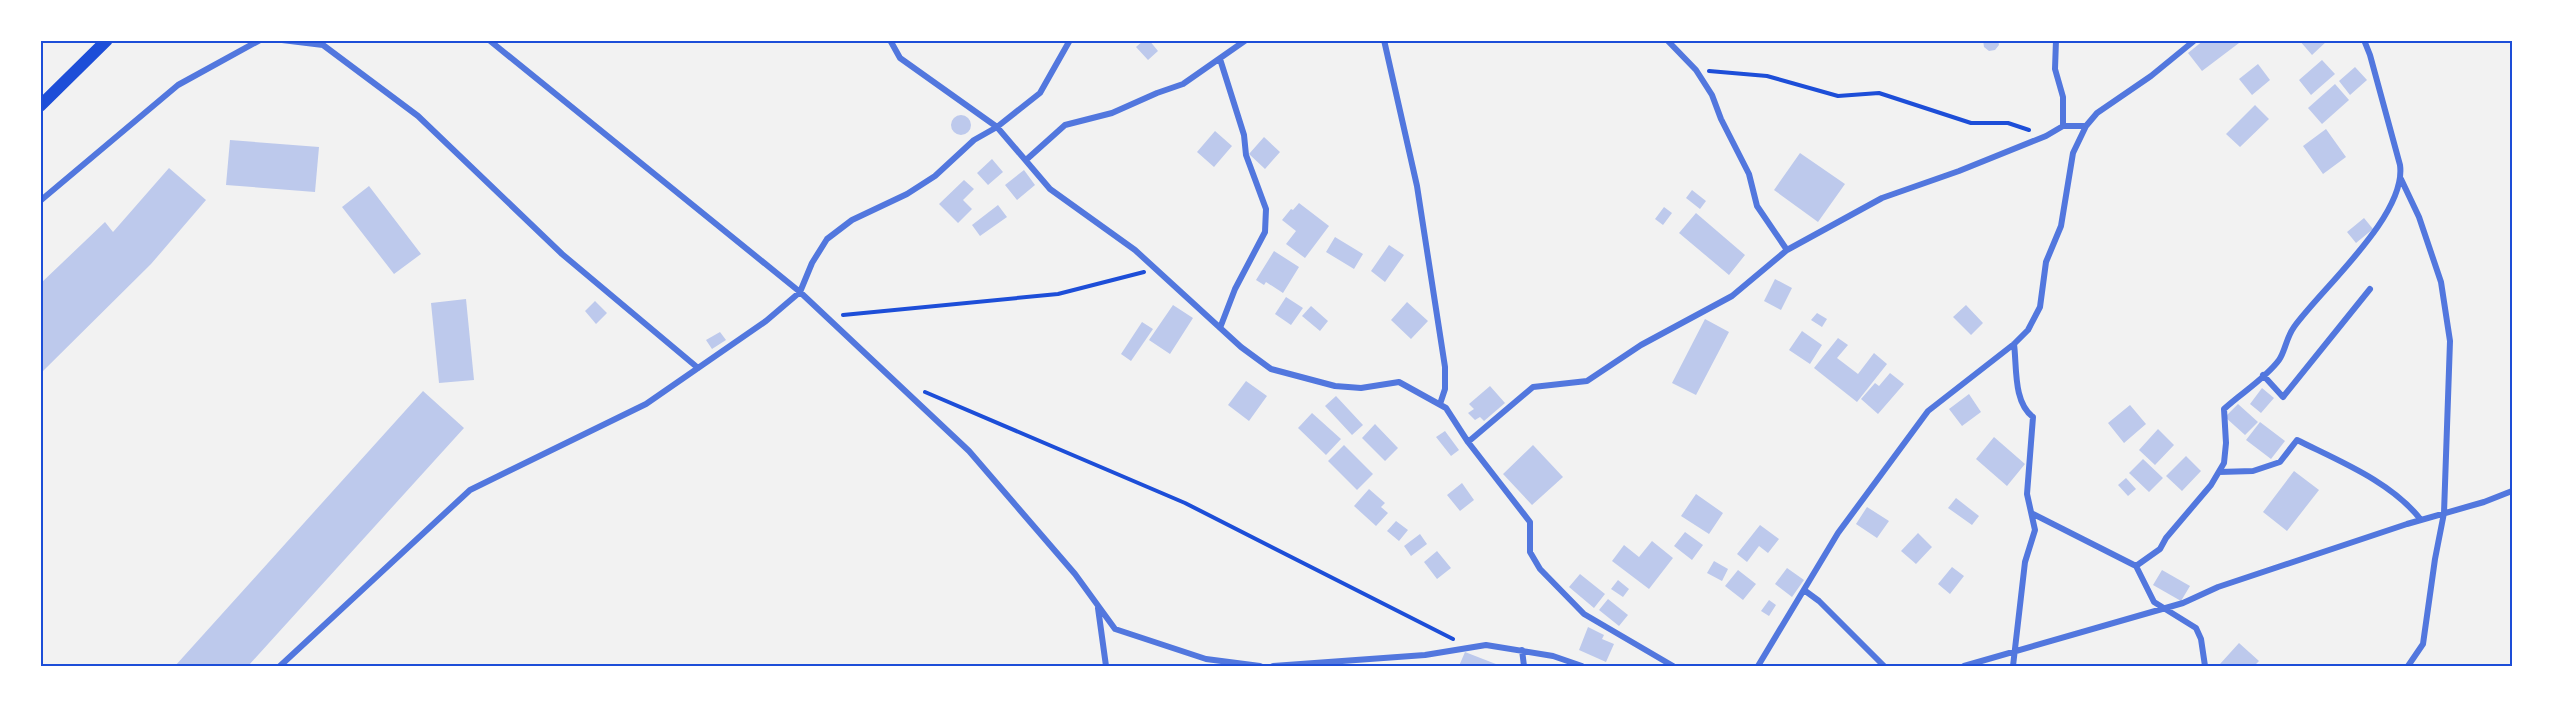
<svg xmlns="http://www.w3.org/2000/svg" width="2553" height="707" viewBox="0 0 2553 707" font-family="'Archivo Narrow',sans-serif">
  <rect width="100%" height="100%" fill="#f2f2f2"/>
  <path fill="#bdc9ec" d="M1144 40H1149L1158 51 1148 60 1136 47Z
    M1998 40 1999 45 1995 50 1989 51 1984 47 1983 40Z
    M2204 40H2237L2239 43 2202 71 2188 53Z
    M2299 40H2328L2312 55Z
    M2322 60 2335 74 2311 95 2299 80Z
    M2258 64 2270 80 2252 95 2239 79Z
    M2355 67 2367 80 2350 95 2339 81Z
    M2335 84 2349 100 2322 124 2308 108Z
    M2255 105 2269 119 2240 147 2226 134Z
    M951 125a10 10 0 1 1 20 0a10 10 0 1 1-20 0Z
    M2326 129 2346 157 2323 174 2303 146Z
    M1215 131 1232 146 1214 167 1197 152Z
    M1264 137 1280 152 1265 169 1249 154Z
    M230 140 319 147 315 192 226 185Z
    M1800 153 1845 184 1818 222 1774 190Z
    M992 159 1003 172 988 185 977 173Z
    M169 168 206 200 151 264 40 374V284L105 222 113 232Z
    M1024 170 1035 185 1017 200 1005 185Z
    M964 180 974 189 963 200 972 209 958 223 939 204Z
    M369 186 421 254 394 274 342 207Z
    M1692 190 1706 201 1700 209 1686 198Z
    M1299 203 1329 226 1305 258 1286 244 1296 231 1282 220 1291 209 1293 210Z
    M998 205 1007 217 980 236 972 225Z
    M1664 207 1672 213 1663 225 1655 219Z
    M1696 213 1745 255 1729 275 1679 233Z
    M2364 218 2373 229 2356 243 2347 232Z
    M1335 237 1363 254 1354 269 1326 252Z
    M1389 245 1404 255 1385 282 1371 271Z
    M1274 251 1299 267 1283 293 1266 282 1264 285 1256 280Z
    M1775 279 1792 288 1781 310 1764 301Z
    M1286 297 1303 308 1291 325 1275 314Z
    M466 299 474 380 439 383 431 303Z
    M595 301 607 313 596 324 585 311Z
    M1407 302 1428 321 1411 339 1391 320Z
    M1173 305 1193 318 1170 354 1149 340Z
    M1966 305 1983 323 1971 335 1953 317Z
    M1311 306 1328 321 1320 331 1302 316Z
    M1817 313 1827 319 1822 327 1811 320Z
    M1705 319 1729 332 1696 395 1672 383Z
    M1142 322 1153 329 1131 361 1121 354Z
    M1802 331 1822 345 1810 364 1789 350Z
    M720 332 726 340 712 349 706 340Z
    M1838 338 1848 345 1837 358 1858 374 1874 353 1887 364 1857 402 1814 368Z
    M1890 373 1904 384 1878 414 1861 399 1875 383 1879 386Z
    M1246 381 1267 396 1249 421 1228 405Z
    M1490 386 1505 403 1484 421 1480 417 1475 420 1468 413 1474 409 1469 404Z
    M2262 388 2274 398 2261 413 2250 404Z
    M423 391 464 428 248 666H175Z
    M1969 394 1981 412 1962 426 1949 409Z
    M1336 396 1363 425 1352 435 1325 406Z
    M2238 404 2258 422 2245 435 2225 417Z
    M2130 405 2146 424 2124 443 2108 423Z
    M1312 413 1341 439 1326 455 1298 428Z
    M2260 422 2285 441 2271 459 2246 440Z
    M1375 424 1398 448 1385 461 1362 438Z
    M2158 429 2174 445 2155 465 2139 450Z
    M1445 431 1459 450 1451 456 1436 437Z
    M1994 437 2025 464 2007 486 1976 459Z
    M1344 445 1373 474 1357 490 1328 461Z
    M1533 445 1563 477 1532 505 1503 474Z
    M2186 456 2201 471 2182 491 2166 476Z
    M2143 459 2163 478 2149 492 2129 473Z
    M2294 471 2319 490 2287 531 2263 512Z
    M2126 478 2136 489 2128 496 2118 485Z
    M1462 483 1474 500 1460 511 1447 495Z
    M1369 489 1385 503 1381 507 1388 513 1376 526 1354 506Z
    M1696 494 1723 513 1709 534 1681 516Z
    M1956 498 1979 516 1972 525 1948 508Z
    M1867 507 1889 521 1877 538 1856 524Z
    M1396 521 1408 530 1399 541 1387 531Z
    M1760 525 1779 539 1768 553 1759 546 1747 562 1737 554Z
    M1685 532 1703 545 1692 560 1674 546Z
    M1918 533 1932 547 1916 564 1901 551Z
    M1420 534 1427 544 1411 556 1404 546Z
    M1652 541 1673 558 1649 589 1612 561 1624 545 1639 557Z
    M1437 551 1451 568 1437 579 1424 562Z
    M1714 561 1728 569 1722 581 1707 573Z
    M1952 567 1964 576 1950 594 1938 584Z
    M1787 568 1804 580 1792 597 1775 584Z
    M1738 570 1756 584 1743 600 1725 586Z
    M2162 570 2190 586 2181 601 2153 585Z
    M1580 574 1605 594 1594 608 1569 587Z
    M1618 580 1629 589 1623 597 1611 589Z
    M1608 599 1628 615 1619 626 1599 610Z
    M1769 600 1776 605 1769 616 1761 611Z
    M1588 627 1604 635 1602 639 1614 644 1606 662 1579 650Z
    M2239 643 2259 661 2254 666H2223L2220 664Z
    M1465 652 1501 666H1459Z"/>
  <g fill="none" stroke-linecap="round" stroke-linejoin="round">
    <path stroke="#1d4ed8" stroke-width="4" d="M1709 71 1767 76 1838 96 1879 93 1971 123H2008L2029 130
      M843 315 1058 294 1144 272
      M925 392 1185 503 1453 639"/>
    <path stroke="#5277de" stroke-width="6" d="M282 40 323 45 418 116 562 254 698 368
      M489 40 800 292 969 451 1075 574 1115 629 1206 659 1260 666
      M890 40 900 58 997 127 1050 189 1135 250 1241 347 1271 369 1335 386 1361 388 1399 382 1446 408 1468 442 1530 522V552L1540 569 1584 614 1673 666
      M1384 40 1417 186 1445 367V389L1440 404
      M1667 40 1696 70 1712 95 1721 119 1749 174 1757 206 1787 250
      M2056 40 2055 69 2063 97V126
      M1220 59 1244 135 1246 155 1266 209 1265 232 1235 289 1220 328
      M1026 160 1065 125 1112 113 1157 93 1183 84 1246 40
      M2401 179 2419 217 2441 282 2450 341 2444 513 2435 559 2423 644 2408 666
      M40 201 178 85 260 40
      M2263 375 2283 397 2370 289
      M1468 442 1533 387 1587 381 1641 345 1732 296 1787 250 1882 198 1959 171 2046 136 2063 126H2086
      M2219 472 2253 471 2280 462 2297 440C2339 461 2392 482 2421 520
      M2033 514 2136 566
      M1804 590 1819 601 1884 666
      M1098 608 1106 666
      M1522 650 1524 666
      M280 666 470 490 646 404 766 321 800 292 812 263 827 239 852 220 907 194 935 176 974 140 997 127 1040 93 1070 40
      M1273 666 1425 655 1486 645 1553 656 1582 666
      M1758 666 1838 533 1928 411 2014 344 2028 330 2040 307 2046 262 2061 226 2073 153 2086 126 2097 113 2151 76 2195 40
      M1964 666 2183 603 2218 587 2407 524 2484 502 2512 491
      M2013 666 2025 562 2035 530 2027 494 2033 417C2013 402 2017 367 2014 344
      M2205 666 2201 639 2196 628 2154 602 2136 566 2160 549 2166 538 2211 485 2224 463 2226 443 2224 409C2241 393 2265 379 2279 360 2285 352 2286 338 2294 327 2322 288 2407 215 2400 165L2370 55 2364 40"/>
    <path stroke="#1d4ed8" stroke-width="12" d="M40 106 107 40"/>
  </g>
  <rect width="2553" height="707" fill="none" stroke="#ffffff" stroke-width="84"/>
  <rect x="42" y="42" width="2469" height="623" fill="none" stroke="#1d4ed8" stroke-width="2"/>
</svg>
